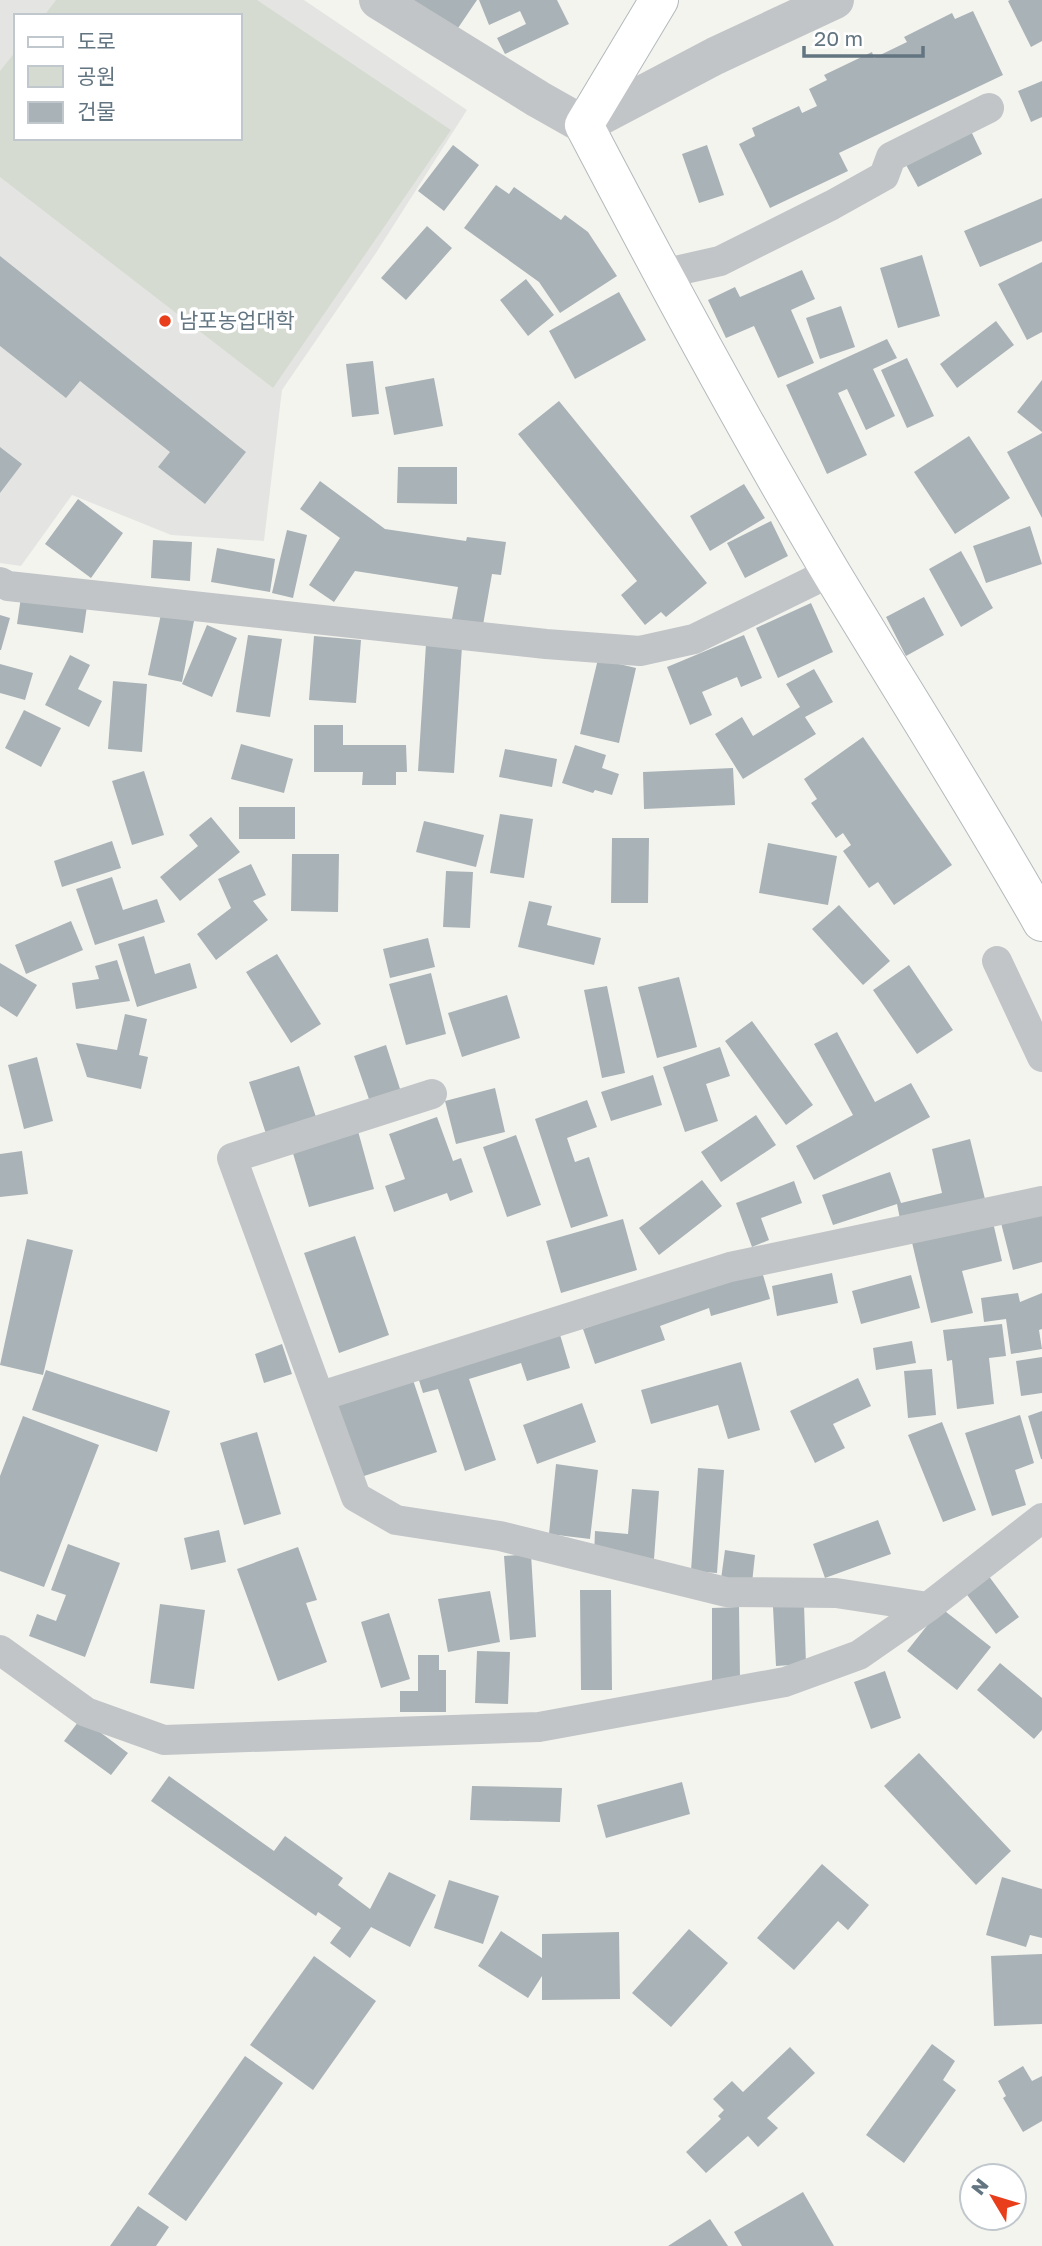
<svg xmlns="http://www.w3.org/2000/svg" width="1042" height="2246" viewBox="0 0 1042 2246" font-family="'Golos Text','Noto Sans KR',sans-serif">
  <rect width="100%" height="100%" fill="#f4f4ef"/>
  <path fill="#e4e5e3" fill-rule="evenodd" d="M0 0H304L467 110 376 253 282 390 264 541 171 535 72 495 21 566 0 563ZM16 16H240V138H16Z"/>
  <path fill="#d5dbd0" d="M56 0H257L451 130 273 388 0 177V71L16 51V138H240V16H44Z"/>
  <path fill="#a9b2b6" d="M411 0H477L456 31Z
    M479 0H557L569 24 505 54 497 38 526 24 520 11 489 25Z
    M1010 0H1042V41L1031 47 1008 1Z
    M973 11 1003 75 839 153 848 171 770 208 739 144 755 136 752 128 799 106 802 113 817 106 809 89 827 80 824 75 872 52 874 58 907 42 904 37 952 13 955 19Z
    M1042 81V117L1031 122 1018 91Z
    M970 129 982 154 918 187 905 163Z
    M453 145 479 165 444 211 418 191Z
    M707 145 724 195 699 203 682 154Z
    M496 185 509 194 514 187 561 220 565 215 588 232 617 276 560 313 539 282 464 228Z
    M1042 198V241L980 267 964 231Z
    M427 226 452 248 406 300 381 278Z
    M922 255 940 316 898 328 880 268Z
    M0 256 246 452 205 504 158 467 170 452 80 381 66 398 0 346Z
    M1042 262V332L1027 340 998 284Z
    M802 270 815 299 791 310 814 363 778 378 754 326 726 338 708 300 735 287 740 297Z
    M526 279 554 315 528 336 500 300Z
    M619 292 646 340 575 379 549 331Z
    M841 306 855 347 820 359 806 318Z
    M996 321 1014 345 957 388 940 364Z
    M887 339 897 358 873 369 895 416 866 430 847 389 838 393 867 455 827 474 786 385Z
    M907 358 934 416 907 428 881 370Z
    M373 361 379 414 352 417 346 364Z
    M434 378 443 426 394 435 385 387Z
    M1042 380V432L1017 412Z
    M559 401 707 583 666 617 661 612 645 625 621 595 637 581 518 434Z
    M1042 433V518L1007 452Z
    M969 436 1010 498 955 534 914 472Z
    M0 447 22 464 0 493Z
    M398 467H457V504L397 503Z
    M320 481 385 529 466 541 467 537 506 542 501 575 492 574 483 625 452 619 458 587 355 571 334 602 309 585 340 538 300 509Z
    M744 484 765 518 710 551 690 516Z
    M78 499 123 533 91 578 45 544Z
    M771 521 788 556 745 578 727 543Z
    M1030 526 1042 564 986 583 973 546Z
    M287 530 307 535 293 598 272 593Z
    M153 540 192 542 190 581 151 578Z
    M217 548 275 559 270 592 211 582Z
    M961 551 993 608 961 627 929 569Z
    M21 597 87 606 83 633 17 624Z
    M924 597 944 635 906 656 886 617Z
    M811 603 833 652 778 678 756 628Z
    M161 614 194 621 182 682 148 675Z
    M0 615 10 618 1 650H0Z
    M207 625 237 638 212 697 182 684Z
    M248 635 282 639 270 717 236 712Z
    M744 635 762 678 741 687 737 677 702 692 712 715 690 725 667 667Z
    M314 636 361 640 356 703 309 700Z
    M426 644 462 646 454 773 418 771Z
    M70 655 90 665 78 689 102 701 89 727 45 705Z
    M598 659 636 668 619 743 580 734Z
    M0 664 33 673 25 700 0 693Z
    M814 669 833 702 805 717 816 734 743 779 715 734 742 717 753 736 800 707 786 684Z
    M113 681 147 684 142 752 108 749Z
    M24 710 61 728 41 767 5 748Z
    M314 725H343V745H406L407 772H396V785H362L363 772H314Z
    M863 737 952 865 894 905 878 882 869 888 843 851 851 845 843 833 836 838 811 803 817 799 804 779Z
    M241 744 293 759 284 793 231 779Z
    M575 745 606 755 602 768 619 774 612 795 595 790 593 793 562 783Z
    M505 749 557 759 552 787 499 777Z
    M733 768 735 805 644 809 643 772Z
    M144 771 164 835 132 845 112 781Z
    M239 807H295V839H239Z
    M500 814 533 819 524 878 490 873Z
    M211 817 240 852 180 901 160 877 198 846 189 835Z
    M424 821 484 835 476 867 416 852Z
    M612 838H649L648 903H611Z
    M112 841 121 868 62 887 54 861Z
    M768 843 837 856 828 905 759 893Z
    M292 854H339L338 912 291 911Z
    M251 864 266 895 253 901 268 920 216 960 197 934 231 908 218 879Z
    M446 871 473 872 470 928 443 927Z
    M112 877 123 910 157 899 165 922 95 945 76 889Z
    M529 901 552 906 547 925 601 938 594 965 518 947Z
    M839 905 890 961 863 985 812 929Z
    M71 921 83 950 26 974 15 945Z
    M144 936 155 974 190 963 197 988 137 1007 118 944Z
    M428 938 435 967 390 978 383 949Z
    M277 954 321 1024 291 1043 246 972Z
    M117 960 130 1001 76 1009 72 983 99 979 95 966Z
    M0 963 37 985 17 1017 0 1006Z
    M909 965 953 1030 917 1054 873 990Z
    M431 973 446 1034 406 1045 389 984Z
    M679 977 697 1047 657 1058 638 987Z
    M607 986 625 1073 602 1078 584 990Z
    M507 995 520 1038 462 1057 448 1013Z
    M125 1014 147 1019 139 1055 148 1057 141 1089 87 1077 76 1043 117 1050Z
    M752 1021 813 1105 786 1125 725 1041Z
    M837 1032 875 1102 911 1083 930 1117 814 1180 796 1146 853 1115 814 1044Z
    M386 1045 402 1095 371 1105 354 1056Z
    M720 1047 730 1076 706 1084 718 1121 685 1132 663 1067Z
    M37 1057 53 1121 24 1129 8 1065Z
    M299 1066 319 1126 269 1143 249 1082Z
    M653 1075 662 1105 611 1121 601 1092Z
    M495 1088 505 1132 456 1144 445 1101Z
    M587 1100 597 1127 567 1138 575 1162 589 1157 608 1216 571 1228 535 1119Z
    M756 1115 776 1145 721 1182 701 1152Z
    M437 1117 453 1161 461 1158 473 1192 450 1201 447 1193 394 1212 385 1186 405 1179 389 1134Z
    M358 1131 374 1189 309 1207 292 1150Z
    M516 1135 541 1205 507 1217 483 1147Z
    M970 1139 986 1203 901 1224 897 1204 833 1225 822 1195 890 1172 901 1203 942 1193 932 1149Z
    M22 1151 28 1194 0 1197V1154Z
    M702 1180 722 1206 659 1255 639 1228Z
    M794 1181 802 1203 761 1218 769 1240 752 1247 736 1203Z
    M1042 1207V1262L1013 1270 1000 1219Z
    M992 1218 1002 1261 962 1271 973 1313 931 1323 910 1234Z
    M623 1219 637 1270 561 1293 546 1241Z
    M355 1236 389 1335 339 1353 304 1253Z
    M27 1239 73 1250 43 1375 0 1365Z
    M761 1268 770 1299 711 1316 709 1308 660 1326 665 1340 595 1364 583 1329Z
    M832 1273 838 1303 777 1316 772 1286Z
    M911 1275 920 1308 861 1324 852 1291Z
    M1018 1293 1020 1302 1042 1293V1329L1039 1330 1042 1349 1011 1354 1006 1319 984 1322 981 1298Z
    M1002 1324 1006 1356 989 1358 994 1404 957 1409 952 1360 947 1361 943 1330Z
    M558 1328 570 1368 527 1381 521 1363 469 1379 496 1460 465 1471 438 1389 423 1393 416 1371Z
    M912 1341 916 1363 876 1370 873 1348Z
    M282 1344 292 1374 264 1383 255 1354Z
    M1042 1357V1393L1021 1396 1016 1361Z
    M741 1362 760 1430 728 1439 718 1405 651 1424 641 1390Z
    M932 1369 936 1415 908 1418 904 1371Z
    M46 1370 170 1411 157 1452 32 1410Z
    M412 1377 437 1452 358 1478 334 1402Z
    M858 1378 871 1406 833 1424 845 1448 815 1463 790 1411Z
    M582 1403 596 1442 537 1464 523 1425Z
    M1042 1411V1459H1041L1028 1416Z
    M1020 1415 1034 1463 1015 1470 1026 1505 992 1516 965 1433Z
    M23 1416 99 1445 44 1587 0 1571V1476Z
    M942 1422 976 1510 943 1522 908 1435Z
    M257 1432 281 1514 244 1525 220 1443Z
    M556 1464 598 1470 590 1539 549 1534Z
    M698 1468 724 1470 717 1573 691 1571Z
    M632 1489 659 1491 654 1559 594 1555 595 1531 628 1534Z
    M878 1520 891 1554 825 1578 813 1544Z
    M219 1530 226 1562 191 1570 184 1538Z
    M68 1544 120 1563 85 1657 29 1636 37 1614 56 1621 66 1595 51 1590Z
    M298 1547 317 1600 306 1603 327 1662 278 1681 237 1569Z
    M725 1550 755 1555 752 1583 721 1579Z
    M531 1554 536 1637 510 1640 504 1556Z
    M988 1575 1019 1617 996 1634 965 1592Z
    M580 1590H611L612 1690H581Z
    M490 1591 500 1642 448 1652 438 1599Z
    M160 1604 205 1610 194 1689 150 1683Z
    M804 1605 806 1664 776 1666 773 1607Z
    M739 1607 740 1680H712V1608Z
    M941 1608 991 1647 957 1690 907 1651Z
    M389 1613 410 1679 381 1688 361 1622Z
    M477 1651 510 1652 508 1704 475 1703Z
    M418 1655H439V1670H446V1712H400V1691H418Z
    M1000 1663 1042 1698V1730L1034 1739 977 1690Z
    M885 1671 901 1718 871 1729 854 1682Z
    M81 1718 128 1753 111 1775 64 1741Z
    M919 1753 1011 1851 976 1885 884 1786Z
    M169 1776 274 1851 285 1836 343 1878 338 1885 370 1909 389 1872 436 1895 410 1947 371 1927 350 1958 330 1943 341 1928 318 1912 316 1916 151 1801Z
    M682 1782 690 1814 606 1838 597 1805Z
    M472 1786 562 1788 560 1822 470 1820Z
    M822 1864 869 1905 848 1930 838 1921 794 1970 757 1938Z
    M1002 1877 1042 1889V1938L1030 1935 1026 1947 986 1935Z
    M449 1880 499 1896 483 1944 434 1928Z
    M689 1929 728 1963 671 2027 632 1993Z
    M501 1931 542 1958V1934L619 1932 620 1999 542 2000V1976L528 1998 478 1966Z
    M1042 1954V2024L994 2026 991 1956Z
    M314 1956 376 2001 313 2090 250 2045Z
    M932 2044 955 2061 943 2080 956 2090 904 2163 866 2135Z
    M790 2047 815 2073 767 2118 778 2128 758 2147 748 2136 706 2173 686 2152 721 2119 718 2116 724 2110 713 2099 732 2081 743 2092Z
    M245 2056 283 2083 186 2221 148 2194Z
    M1023 2066 1032 2081 1042 2076V2121L1023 2132 1003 2098 1006 2096 998 2081Z
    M803 2192 834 2246H742L734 2232Z
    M138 2206 169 2227 156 2246H110Z
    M710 2219 728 2246H668Z"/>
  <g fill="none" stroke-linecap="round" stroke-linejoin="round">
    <g stroke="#b3b9bc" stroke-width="40">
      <path id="secondary" d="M659 0 584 125C663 276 744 427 832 574 902 690 975 804 1042 922"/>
    </g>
    <path stroke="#c1c5c8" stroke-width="30" d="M662 274 720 261 832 205 884 176 891 157 989 108
      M0 582 8 586 546 644 640 651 694 639 831 572
      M997 961 1042 1057
      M432 1094 232 1158 356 1497 396 1520 500 1536 726 1592 836 1593 928 1607
      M321 1396 730 1267 1042 1201
      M0 1650 86 1712 164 1740 539 1727 785 1682 859 1655 928 1607 1042 1518"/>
    <path stroke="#c1c5c8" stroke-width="38" d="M378 0 538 99 584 125 715 56 835 0"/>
    <use href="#secondary" stroke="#fff" stroke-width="38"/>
  </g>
  <circle fill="#e83e1c" stroke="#fff" stroke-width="2.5" cx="165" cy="321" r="7"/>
  <g text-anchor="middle" stroke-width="7" stroke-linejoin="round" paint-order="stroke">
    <g font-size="21" fill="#627581" stroke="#fff" text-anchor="start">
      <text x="179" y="328">남포농업대학</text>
    </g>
  </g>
  <rect x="14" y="14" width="228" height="126" fill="#ffffff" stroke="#c0c8cd" stroke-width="2"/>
  <rect x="28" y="37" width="35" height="10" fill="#ffffff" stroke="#c0c8cd" stroke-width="2"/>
  <text x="77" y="49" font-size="21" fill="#627581">도로</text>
  <rect x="28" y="66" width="35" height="21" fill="#d5dbd0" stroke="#c0c8cd" stroke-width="2"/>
  <text x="77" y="84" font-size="21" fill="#627581">공원</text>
  <rect x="28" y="102" width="35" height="21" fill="#a9b2b6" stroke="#c0c8cd" stroke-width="2"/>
  <text x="77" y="119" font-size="21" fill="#627581">건물</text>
  <g transform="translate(993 2197) rotate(308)"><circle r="33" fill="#ffffff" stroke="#c0c8cd" stroke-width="2"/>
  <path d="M0-5L12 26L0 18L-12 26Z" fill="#e83e1c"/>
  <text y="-10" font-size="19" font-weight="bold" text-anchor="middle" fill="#627581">N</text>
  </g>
  <path d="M804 46v10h119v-10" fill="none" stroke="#627581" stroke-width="3.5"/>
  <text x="814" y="46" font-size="21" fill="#627581" stroke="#ffffff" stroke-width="5" paint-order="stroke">20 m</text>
</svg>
